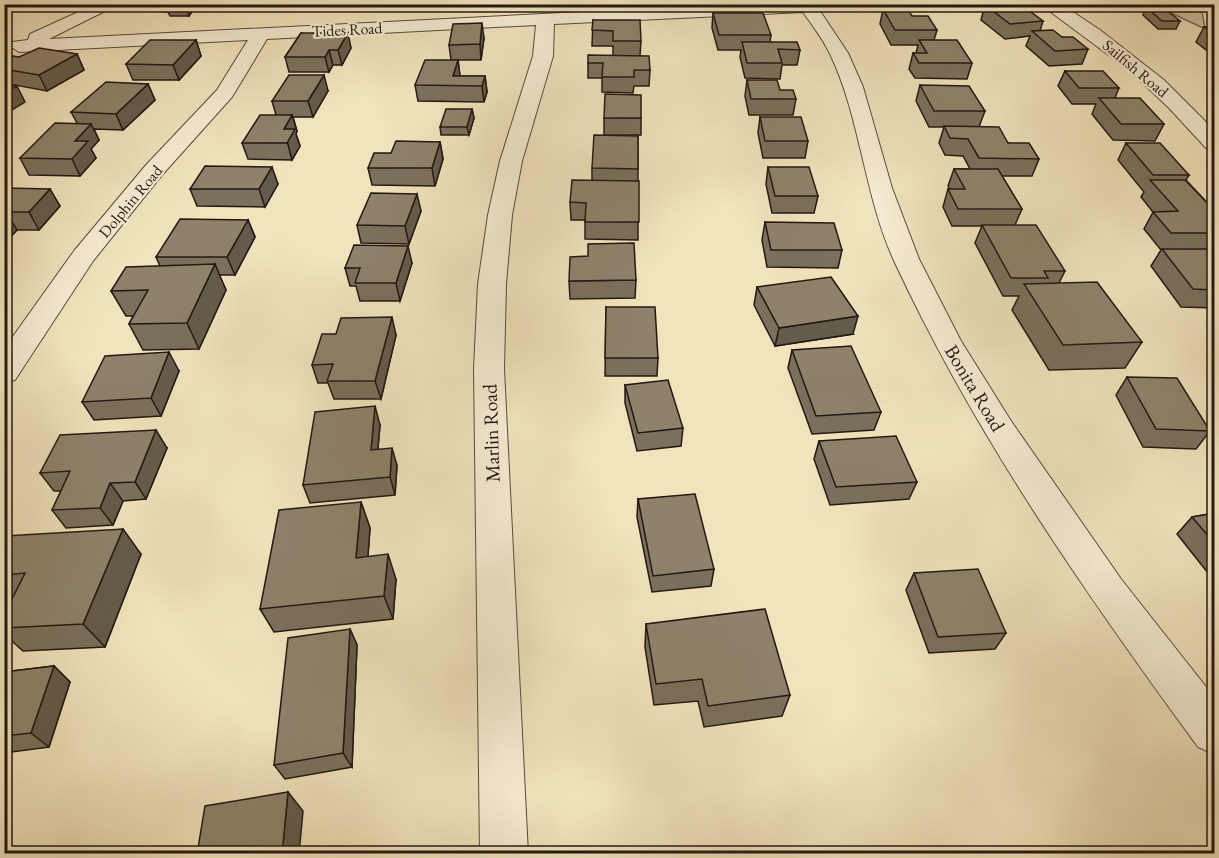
<svg xmlns="http://www.w3.org/2000/svg" width="1219" height="858" viewBox="0 0 1219 858" font-family="'EB Garamond',serif">
  <rect width="100%" height="100%" fill="#f1e4bd"/>
  <filter id="stains"><feTurbulence type="fractalNoise" baseFrequency=".00333" numOctaves="4"/><feColorMatrix values="0 0 0 0 .2 0 0 0 0 .09 0 0 0 0 .02 0 0 0 .5 -.17"/></filter>
  <radialGradient id="worn" r=".72"><stop offset=".6" stop-color="#630" stop-opacity="0"/><stop offset="1" stop-color="#630" stop-opacity=".3"/></radialGradient>
  <path fill="#cec1a0" stroke="#786c5a" stroke-width="1.5" d="M1154 5H1201L1205 29Z"/>
  <g fill="none" stroke-linecap="round" stroke-linejoin="round">
    <g stroke="#564b3e" stroke-width="2">
      <path id="street" d="M96 4H119L49 39 741 4H862L854 9 820 11 848 53 863 87 892 188 919 259 961 341 1011 421 1121 579 1214 697V754L1198 747C1086 594 977 438 896 265 864 198 861 118 830 54 823 39 812 25 803 12L554 24 553 56 522 161 512 215 506 284 504 369 528 854H480L474 369 478 284 488 215 500 161 533 56 536 25 267 39 232 97 162 175 93 261 15 380 4 383V349L74 251 146 165 217 90 248 40 19 52 10 46 12 42 28 40 30 34Z
        M1040 4H1061L1100 30 1164 80 1214 130V150L1206 148 1169 108 1130 71Z"/>
    </g>
    <use href="#street" fill="#f6edd4" fill-rule="evenodd"/>
  </g>
  <path fill="#7a705c" stroke="#231813" stroke-width="1.5" d="M34 4H57L50 8Z
    M162 4H197L189 16H170L168 12H164Z
    M985 5 1043 21 1040 31 1062 37 1088 49 1082 64 1049 66 1026 46 1030 36 1005 39 981 20Z
    M1146 7 1180 21 1176 29H1158L1143 15Z
    M883 9 912 16 937 30 934 40 972 63 967 79 915 78 909 69 913 53H916L918 45H891L880 24Z
    M713 13 771 35 770 42 800 50 797 65H782L780 79 745 78 740 57 741 50H718L712 28Z
    M593 20 641 41 640 56 650 70 649 86H634L633 93 602 92V78H588V63L613 56V46H592Z
    M1204 27H1215V57L1196 42Z
    M301 33 351 48 342 65H333L329 72H289L285 57Z
    M484 38 481 60H451L449 45Z
    M196 40 201 56 179 80H133L126 64Z
    M77 54 84 70 47 91 4 83V55L19 57Z
    M458 60 460 76H485L487 92 484 102 418 101 415 85Z
    M1065 71 1119 88 1115 98 1164 124 1155 141 1113 140 1092 114 1096 104H1072L1058 86Z
    M747 80 780 90 796 99 793 115H749L745 96Z
    M148 84 155 100 123 130 94 129 99 140 91 149 96 158 80 176 29 175 20 158 77 123 71 112Z
    M920 85 985 111 979 127 1039 159 1032 176H1002L1022 209 1015 225 1065 271 1059 283 1142 342 1125 368 1049 370 1012 310 1019 296H1003L975 243 982 226H952L943 207 948 189H950L948 186 954 169H970L963 156 945 155 939 143 944 127H929L916 101Z
    M328 91 313 117H293L297 131 296 134 300 146 292 160 248 159 242 143 276 115 272 101Z
    M472 109 474 118 469 135H441L440 127Z
    M760 117 808 141 805 158H763L758 133Z
    M604 118H641V135H604Z
    M638 136V240L585 239V220H571L570 202 592 180V168Z
    M440 142 443 159 435 186 372 185 368 168 391 153Z
    M1126 143 1189 175 1186 180 1215 211V308L1181 307 1151 266 1161 250 1144 229 1153 212 1141 197 1144 192 1118 160Z
    M768 167 818 196 814 213H772L766 184Z
    M278 184 265 207 197 206 190 189Z
    M4 188 60 206 39 230H17L7 241H4Z
    M421 211 409 244 361 243 357 225Z
    M248 220 255 237 235 275H219L226 290 199 349 143 350 129 324 133 316H126L111 291 160 266 156 257Z
    M765 222 842 250 838 268 767 267 762 240Z
    M412 263 400 301H360L356 286H350L345 268Z
    M636 280 635 298 570 299 569 281Z
    M757 287 853 334 775 346 754 305Z
    M606 307 658 358 657 376H605Z
    M396 335 381 399H334L328 383H318L312 365Z
    M792 350 881 412 874 430 812 434 788 368Z
    M179 371 161 416 94 420 82 402Z
    M1127 377 1210 431 1196 449 1143 447 1116 395Z
    M625 385 683 428 681 446 637 451 625 403Z
    M380 425 378 449 397 465 395 495 310 503 303 485Z
    M819 441 917 482 909 499 830 505 814 459Z
    M167 448 146 499 123 501 113 525 66 528 52 510 61 491H54L40 473Z
    M638 499 714 569 711 586 652 592 637 517Z
    M361 502 370 528 368 556 396 579 393 619 274 632 260 609Z
    M1215 513V578H1212L1177 534 1192 517Z
    M5 536 141 554 105 647 23 651 4 634V615L12 600H8L4 597Z
    M914 573 1006 633 995 649 929 653 906 590Z
    M646 624 790 695 782 716 704 727 698 701 654 705 645 647Z
    M350 629 357 645 352 767 285 779 274 765Z
    M54 666 70 682 49 747 4 753V672Z"/>
  <path fill="#635b4b" stroke="#231813" stroke-width="1.5" d="M48 4H57L50 8Z
    M185 4H197L189 16Z
    M482 23 484 38 481 60 480 44Z
    M348 33 351 48 342 65 338 50Z
    M196 40 201 56 179 80 173 65Z
    M329 50 333 65 329 72 325 57Z
    M77 54 84 70 47 91 39 75Z
    M458 60 460 76H453Z
    M324 75 328 91 313 117 308 101Z
    M485 76 487 92 484 102 482 86Z
    M148 84 155 100 123 130 116 114Z
    M17 86 25 102 4 115V93Z
    M472 109 474 118 469 135 467 127Z
    M292 115 297 131 296 134 300 146 292 160 284 129Z
    M91 124 99 140 91 149 96 158 80 176 72 159 75 141Z
    M440 142 443 159 435 186 432 168Z
    M272 167 278 184 265 207 259 189Z
    M50 189 60 206 39 230 29 212Z
    M417 194 421 211 409 244 405 226Z
    M6 212 17 230 7 241 4 237V214Z
    M248 220 255 237 235 275 227 257Z
    M408 246 412 263 400 301 396 283Z
    M215 264 226 290 199 349 187 323Z
    M858 316 853 334 775 346 779 328Z
    M392 317 396 335 381 399 375 381Z
    M169 352 179 371 161 416 151 398Z
    M375 406 380 425 376 468 371 450Z
    M156 430 167 448 146 499 135 482Z
    M392 448 397 465 395 495 390 477Z
    M110 483 123 501 113 525 100 508Z
    M361 502 370 528 366 582 356 558Z
    M123 529 141 554 105 647 83 624Z
    M388 554 396 579 393 619 384 596Z
    M350 629 357 645 352 767 343 753Z
    M54 666 70 682 49 747 31 733Z
    M288 792 303 811 299 854H282Z"/>
  <path fill="#8e826b" stroke="#231813" stroke-width="1.5" d="M993 4H1020L1043 21 1010 24 985 5Z
    M1146 7 1164 8 1180 21H1162Z
    M883 9H908L912 16H928L937 30H895Z
    M713 13H763L771 35H719Z
    M593 20H640L641 41H613V31L592 30Z
    M482 23 480 44 449 45 453 24Z
    M1204 27H1215V36Z
    M1053 30 1062 37H1073L1088 49 1055 51 1032 31Z
    M301 33H348L338 50H329L325 57H285Z
    M150 40H196L173 65 126 64Z
    M919 40H957L972 63H919L913 53H927Z
    M742 42H797L800 50 778 49 782 63H747Z
    M39 48 77 54 39 75 4 69V55L19 57Z
    M588 55 649 56 650 70H634V77H602L603 63H588Z
    M425 60H458L453 76H485L482 86 415 85Z
    M1065 71H1103L1119 88H1079Z
    M289 75H324L308 101H272Z
    M747 80H777L780 90H793L796 99H751Z
    M106 82 148 84 116 114 71 112Z
    M4 84 17 86 4 93Z
    M920 85 969 86 985 111H934Z
    M605 94 641 95V118H604Z
    M1099 98H1140L1164 124H1121Z
    M446 109H472L467 127H440Z
    M260 115H292L284 129H295L287 143H242Z
    M760 117H801L808 141H765Z
    M55 123 91 124 75 141H88L72 159 20 158Z
    M944 126 999 127 1008 143H1029L1039 159 979 158 968 139 950 138Z
    M594 135 638 136V169L592 168Z
    M396 141 440 142 432 168H368L374 153H391Z
    M1126 143H1160L1189 175H1153Z
    M205 166 272 167 259 189H190Z
    M768 167H809L818 196H775Z
    M954 169H998L1022 209H958L948 189H965Z
    M572 180 639 181V222H585L586 203 570 202Z
    M1150 180H1185L1215 211V233H1171L1153 212 1178 211Z
    M4 188 50 189 29 212H6L4 214Z
    M371 193 417 194 405 226 357 225Z
    M180 219 248 220 227 257H156Z
    M765 222 834 223 842 250H771Z
    M982 225H1036L1065 271H1044L1048 278H1011Z
    M634 243 636 280 569 281 570 257 588 256V244Z
    M354 245 408 246 396 283H355L360 268H345Z
    M1162 249H1215V290L1193 289Z
    M215 264 187 323 129 324 148 290 111 291 126 267Z
    M831 277 858 316 779 328 757 287Z
    M1097 282 1142 342 1063 345 1024 284Z
    M606 307H655L658 358H605Z
    M392 317 375 381H327L333 364 312 365 322 334H336L341 318Z
    M851 346 881 412 816 416 792 350Z
    M169 352 151 398 82 402 105 356Z
    M1127 377 1177 378 1210 431 1156 429Z
    M668 380 683 428 638 433 625 385Z
    M375 406 371 450 392 448 390 477 303 485 315 412Z
    M156 430 135 482 110 483 100 508 52 510 70 471 40 473 60 435Z
    M896 436 917 482 836 487 819 441Z
    M695 494 714 569 653 576 638 499Z
    M361 502 356 558 388 554 384 596 260 609 279 510Z
    M1215 513V544L1192 517Z
    M123 529 83 624 4 628V615L25 573 4 575 5 536Z
    M978 569 1006 633 938 637 914 573Z
    M765 609 790 695 708 706 702 679 656 684 646 624Z
    M350 629 343 753 274 765 288 638Z
    M54 666 31 733 4 736V672Z
    M288 792 282 854H197L205 806Z
    M666 847 744 851 745 854H666Z"/>
  <g text-anchor="middle" stroke-width="4.5" stroke-linejoin="round" paint-order="stroke">
    <g font-size="16" fill="#231813" stroke="#f6edd4">
      <text transform="translate(347 29) rotate(-3)" y="6">Tides Road</text>
      <text transform="translate(1136 68) rotate(40)" y="6">Sailfish Road</text>
      <text transform="translate(130 201) rotate(-50)" y="6">Dolphin Road</text>
    </g>
    <g font-size="20" fill="#231813" stroke="#f6edd4">
      <text transform="translate(975 388) rotate(59)" y="7">Bonita Road</text>
      <text transform="translate(491 433) rotate(-92)" y="7">Marlin Road</text>
    </g>
  </g>
  <rect width="1219" height="858" fill="none" stroke="#f1e4bd" stroke-width="24"/>
  <rect x="6" y="6" width="1207" height="846" fill="none" stroke="#231813" stroke-width="3"/>
  <rect x="12" y="12" width="1195" height="834" fill="none" stroke="#231813" stroke-width="1.5"/>
  <rect width="100%" height="100%" filter="url(#stains)"/>
  <rect width="100%" height="100%" fill="url(#worn)"/>
</svg>
